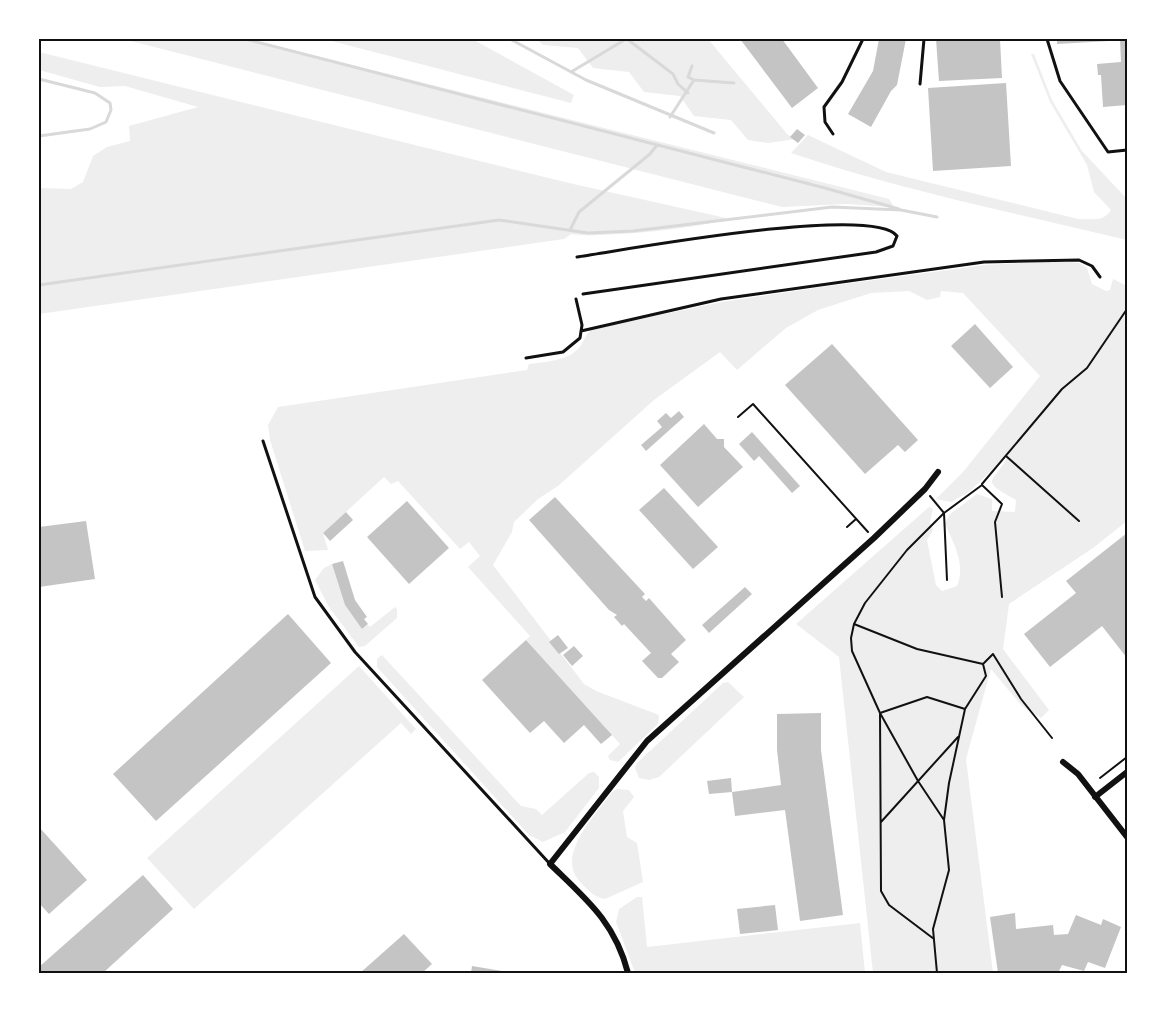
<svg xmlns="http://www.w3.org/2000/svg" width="1166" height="1012" viewBox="0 0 1166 1012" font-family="'Times New Roman',serif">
  <rect width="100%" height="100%" fill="#fff"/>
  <path fill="#eee" d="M123 39H248L889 199 893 205 890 207 846 204 782 207Z
    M324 39H472L574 95 571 103Z
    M537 39H708L788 135 796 139 768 143 748 140 731 120 694 116 680 96 644 92 629 72 593 68 578 48 543 45Z
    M39 52 569 183 726 218C710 228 591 239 571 234L564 239 39 314V188L71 189 83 182 93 156 107 147 130 141 129 126 198 107 125 86 100 87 39 70Z
    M1031 54H1034L1052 100 1082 151 1127 199V240C1015 213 900 190 791 153L808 135 886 172 1078 219C1091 219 1104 222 1111 210L1094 192 1087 165 1050 102Z
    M1060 261 1079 263 1087 268 1092 284 1106 291 1110 290 1113 279 1127 286V521L1093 548 1009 604 1003 649 1049 710 1041 718 1022 706 991 669 966 759 993 973H873L839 657 796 624 929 507 933 509 930 522 933 530 927 540 936 585 942 591 957 586C966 565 954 544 945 524L949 515 977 494 992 499V511L1015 512 1016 500C976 478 995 484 1009 454L969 492 951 502 936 499 963 472 1040 376 963 293 941 291 940 297 927 300 909 291 871 293 818 310 786 328 737 370 720 352 654 400 558 486 538 499 514 522 512 532 493 565 584 684 596 691 659 715 658 724 618 762 610 760 608 756 620 744 526 640 530 636 468 567 480 556 469 542 460 549 398 481 391 484 384 477 323 533 328 550 305 551 270 440 268 425 278 407 527 370 529 364C545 362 567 361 579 348 584 342 585 333 593 329L722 302 822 287 985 265Z
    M332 564 345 605 362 629 368 625 370 627 395 607 397 609V618L365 646 359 647 329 607 315 580 324 568Z
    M382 655 521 806 536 809 542 815 589 773 594 772 599 777V788L565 832 543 842 529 835 377 667V659Z
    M359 666 416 729 411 734 401 723 194 909 147 858Z
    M728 682 744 697 659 777 649 780 639 778 635 768 637 763 723 683Z
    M617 789 629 790 634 797 623 811 627 837 637 843 643 882 605 899C594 897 589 891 582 884 553 857 595 816 612 792Z
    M637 897H642L647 947 860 923 865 973H635L616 922 619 909Z"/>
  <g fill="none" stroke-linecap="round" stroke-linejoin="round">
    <path stroke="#d9d9d9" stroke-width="3" d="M245 39 825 188 899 209
      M510 39 586 80 714 133
      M627 39 673 74 678 84 688 93
      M692 66 688 77 694 80 734 83
      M571 72 626 39
      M39 79 95 93 110 103 111 110 106 122 90 129 39 136
      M670 117 694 80
      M570 230 579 212 650 154 657 145
      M39 285 499 220 588 233 633 231 832 207 901 210 937 217"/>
  </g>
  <path fill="#c4c4c4" d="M740 39H782L818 88 792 108Z
    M879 39H906L897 85 891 91 871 127 848 114 873 71Z
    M936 39H1000L1002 78 939 81Z
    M1057 39H1109V41L1057 44Z
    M1120 39H1127V105L1103 107 1101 75H1098L1097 64 1121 62Z
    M1006 83 1011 166 933 171 928 88Z
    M797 129 805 135 798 143 790 137Z
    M975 324 1013 367 990 388 951 346Z
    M832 344 918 440 905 452 898 445 865 474 785 385Z
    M679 411 684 417 646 451 641 445 662 427 657 421 666 413 671 418Z
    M704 424 717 439H724V447L743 467 698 507 660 465Z
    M752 432 800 486 792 493 759 456 754 461 739 444Z
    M664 488 718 547 693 569 639 510Z
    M555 497 645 594 642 597 646 601 649 598 686 640 671 654 679 662 662 678H658L642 661 651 653 624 624 622 626 614 617 617 615 609 610 529 520Z
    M407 501 449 548 409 584 367 537Z
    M346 512 353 520 330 541 323 533Z
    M86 521 95 579 39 587V527Z
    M1127 533V658L1102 626 1050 667 1024 634 1076 593 1066 581Z
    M343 561 355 600 367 617 364 619 368 624 362 629 345 605 332 564Z
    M745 587 752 594 709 633 702 625Z
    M288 614 331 663 156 821 113 774Z
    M558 635 568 648 559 654 549 642Z
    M526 640 612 735 601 744 584 725 564 743 544 721 530 733 482 680Z
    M574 646 583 656 572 666 563 655Z
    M821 713V750L843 915 800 921 785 810 735 816 732 792 709 794 707 781 731 778 732 792 781 785 777 750V714Z
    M39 827 87 880 49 914 39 903Z
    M143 875 173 909 103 973H39V967Z
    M775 905 778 930 740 934 737 909Z
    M1015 913 1016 929 1053 925 1054 935 1068 934 1076 915 1101 925 1103 919 1121 927 1105 968 1088 962 1084 971 1062 965 1058 973H998L990 917Z
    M404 934 432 964 422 973H360Z
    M472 966 508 972V973H471Z"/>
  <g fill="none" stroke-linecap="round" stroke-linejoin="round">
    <path stroke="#111" stroke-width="2" d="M738 417 753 404 868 532
      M1006 456 1079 521
      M982 484 1062 389 1087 368 1127 309
      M930 496 944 513 947 580
      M847 527 856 519
      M854 624 917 649 983 664
      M983 664 993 654 1021 699 1052 738
      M1100 778 1127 757
      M944 820 918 781 880 713 927 697 965 709
      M881 822 958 737
      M934 939 889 905 881 891 880 713 852 651 851 638 854 624 865 603 907 550 944 513 982 485 1002 504 995 522 1002 597
      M937 973 933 929 949 870 944 820 949 783 965 709 986 676 983 664"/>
    <path stroke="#111" stroke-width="3" d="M1047 39 1060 81 1108 152 1127 150
      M920 84 924 39
      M833 134 825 122 824 107 842 82 863 39
      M577 257C625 250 873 204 897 236L893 246 876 252 583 294
      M581 331 721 299 984 262 1079 260 1092 266 1100 277
      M526 358 563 352 580 338 582 325 576 299
      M263 441 315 597 355 652 550 864"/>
    <path stroke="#111" stroke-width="6" d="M1063 762 1078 774 1127 837
      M1095 797 1127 772
      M628 973C615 922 586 899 550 864L647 741 874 538 925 489 938 472"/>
  </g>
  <rect width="1166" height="1012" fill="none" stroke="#ffffff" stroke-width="81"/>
  <rect x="40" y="40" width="1086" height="932" fill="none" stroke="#111" stroke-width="2"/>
</svg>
